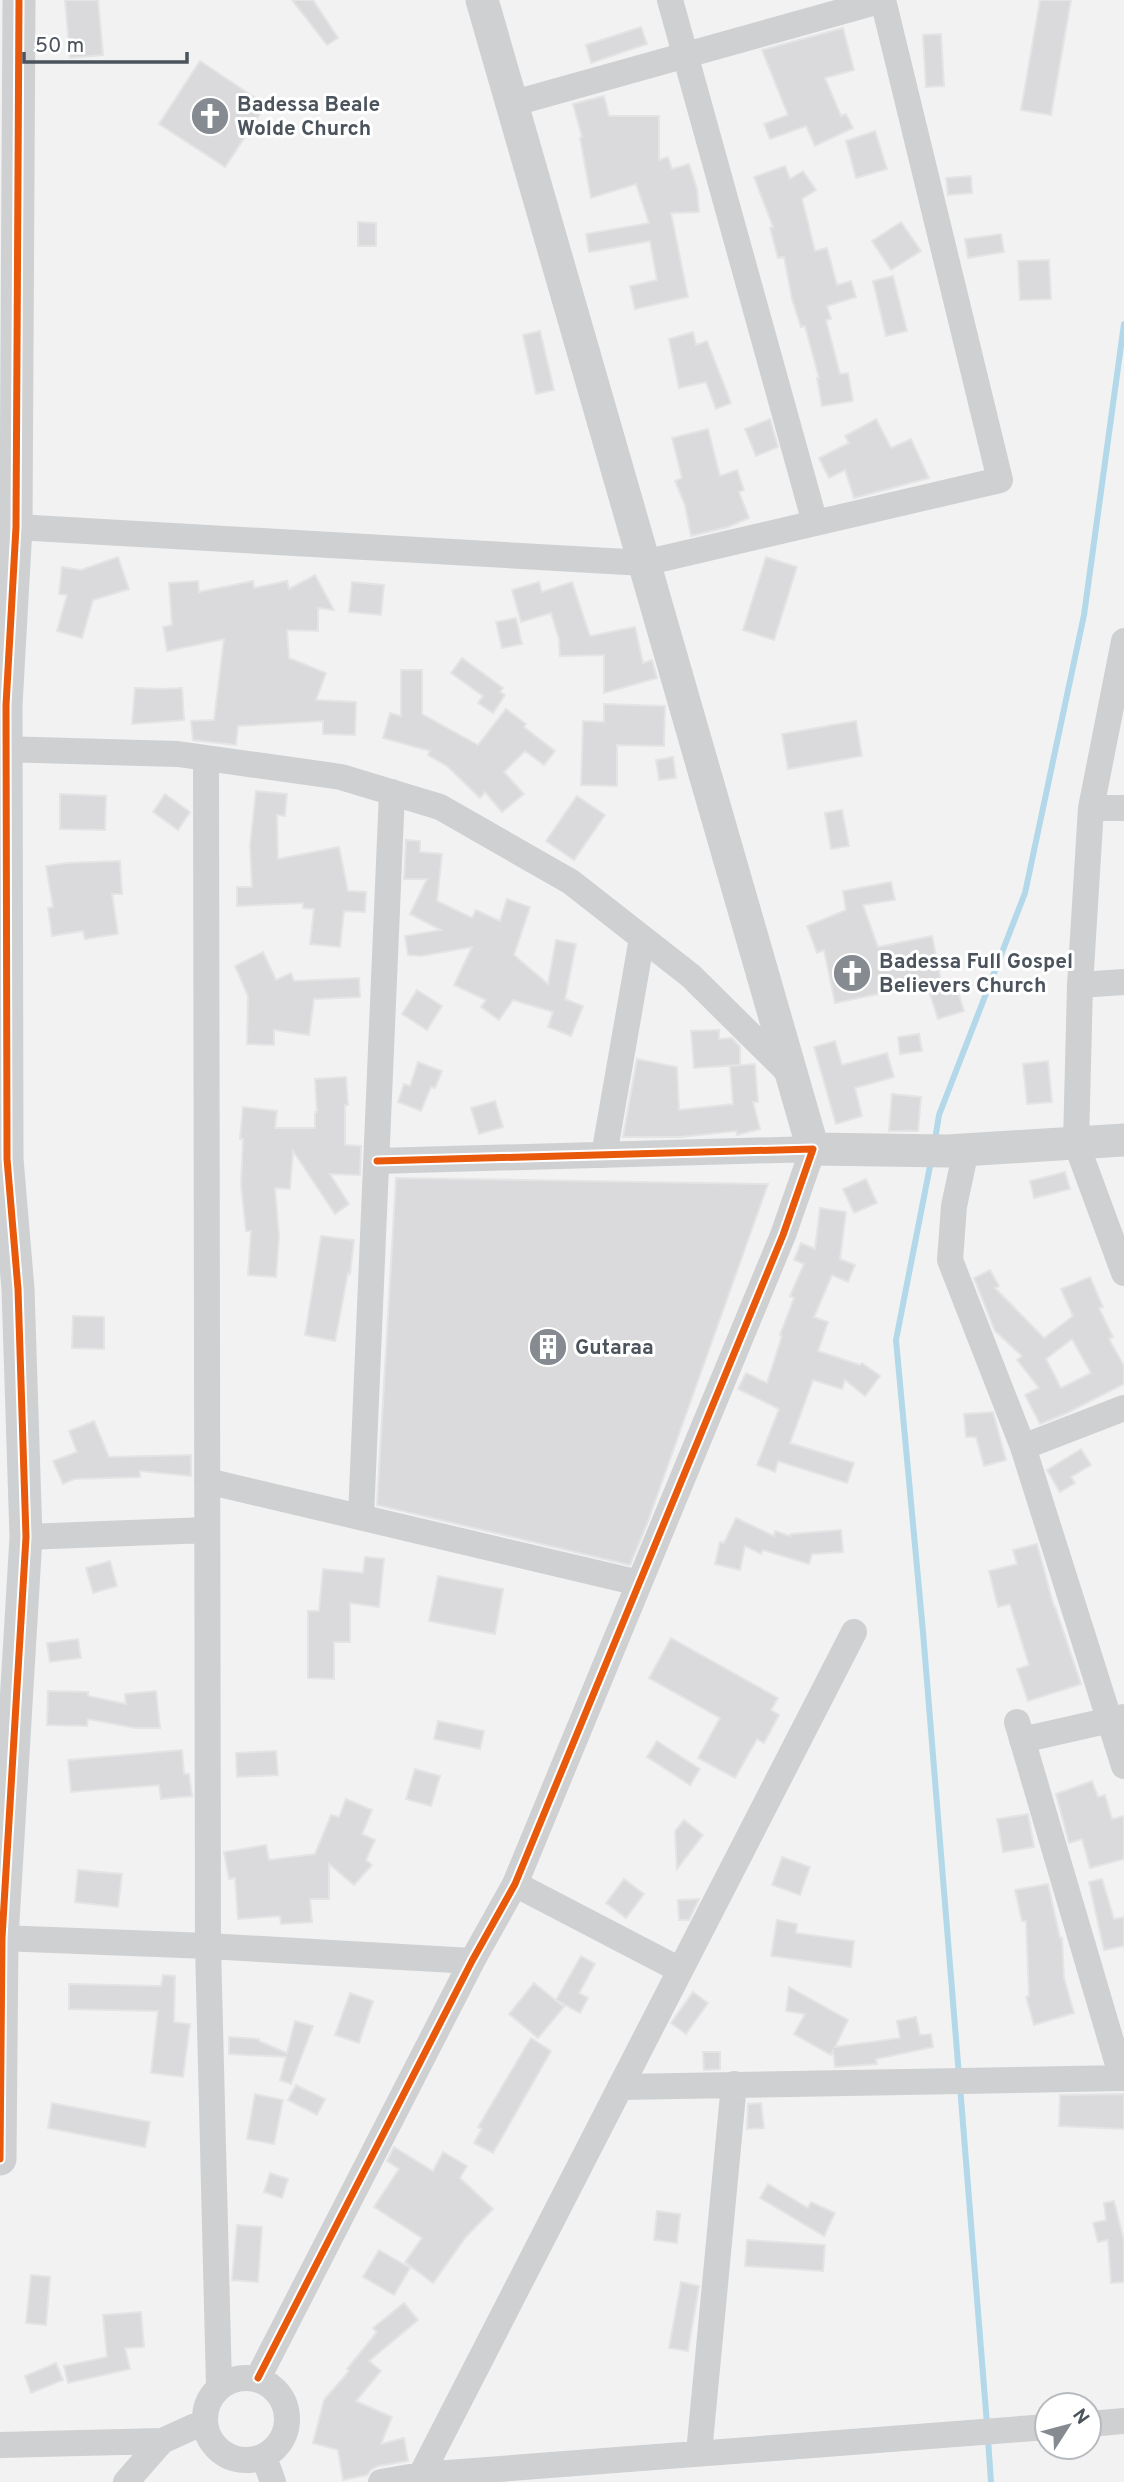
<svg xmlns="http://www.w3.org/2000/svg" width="1124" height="2482" viewBox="0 0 1124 2482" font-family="Overpass,sans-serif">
  <rect width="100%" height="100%" fill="#f2f2f2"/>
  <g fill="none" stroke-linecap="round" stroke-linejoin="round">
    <path stroke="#b2d8e9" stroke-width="6" d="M935 1140 939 1115 1025 893 1084 615 1124 324
      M931 1161 896 1340 923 1632 959 2076
      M960 2086 987 2424
      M988 2439 991 2482"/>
  </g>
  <path fill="#dadadc" stroke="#e4e4e5" stroke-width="2" fill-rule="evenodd" d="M65 0H98L103 55 70 58Z
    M292 0H313L338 38 327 45Z
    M1040 0H1071L1051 115 1021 110Z
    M641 27 647 44 591 63 586 45Z
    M843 28 854 70 825 78 841 116 846 114 853 128 815 146 806 126 770 139 764 124 788 115 762 50Z
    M941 34 944 86 926 87 923 35Z
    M200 61 266 105 225 167 159 124Z
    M604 96 609 116H659V160L668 157 672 169 689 164 697 189 699 212 671 213 688 297 635 309 630 286 657 280 650 241 589 252 586 234 649 223 636 184 591 198 580 138 582 137 573 104Z
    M875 131 887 169 856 178 846 141Z
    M785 166 790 179 803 171 816 190 802 199 815 251 827 248 837 285 851 281 856 297 827 306 831 319 826 320 840 374 848 373 853 401 822 406 817 378H819L805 326 801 327 792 299 784 257 778 258 770 228 773 227 754 177Z
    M971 176 972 193 948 195 946 178Z
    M358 222 376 223V246H358Z
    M901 222 921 251 891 270 872 241Z
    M1001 234 1004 252 968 258 965 239Z
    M1049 260 1051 299 1020 300 1018 261Z
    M893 276 907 331 886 336 873 281Z
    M540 331 554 390 536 394 523 335Z
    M693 332 696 345 707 341 731 403 716 409 706 382 679 388 669 339Z
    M770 419 778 447 756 456 745 429Z
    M876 419 891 448 911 439 929 478 854 498 845 470 829 478 819 458 849 443 845 436Z
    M708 429 720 476 737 470 744 490 739 492 749 518 728 527 691 536 685 505 675 481 682 478 672 438Z
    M118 557 129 589 93 600 82 638 57 631 67 595 59 594 62 567 81 570Z
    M766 557 797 567 774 640 743 630Z
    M315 575 334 610 318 608V631L287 630 289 658 326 673 316 700 356 702 355 735 323 734V721L238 726 236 745 193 740 191 721 214 720 224 639 167 651 163 627 172 625 169 583 198 581 199 592 253 581 254 588 287 581 289 589Z
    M352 582 384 585 381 615 349 612Z
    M539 582 542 592 572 582 590 636 635 627 643 663 652 660 657 678 604 693V655L560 656 559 639 551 613 521 622 512 590Z
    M516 618 522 644 502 648 496 622Z
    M462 658 503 688 500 692 505 695 493 713 478 703 483 696 451 673Z
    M401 670H422V714L478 745 506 709 526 724 524 727 555 751 544 765 525 751 504 772 524 794 502 812 485 792 480 798 447 766 428 755 430 751 383 738 390 713 401 716Z
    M135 688 161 689 182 688 184 720 132 724Z
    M604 704 665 706 664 746 617 745V786L581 785 583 721 604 722Z
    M856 721 862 756 788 769 782 734Z
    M673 757 676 778 659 780 656 760Z
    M256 791 287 794 285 816 277 815 278 859 339 847 348 891 366 892 365 912 344 911 340 947 310 944 314 909 303 908V903L237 906V887H252L250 846Z
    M60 794 106 796 105 830 60 829Z
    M165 794 190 812 178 830 153 812Z
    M577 796 605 815 574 860 546 841Z
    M842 810 849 846 831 849 825 813Z
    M406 840 420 841V852L442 854 437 901 472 918 476 910 500 921 507 899 530 907 514 955 548 984 556 940 576 944 565 999 583 1006 571 1036 548 1027 553 1012 513 1000 499 1020 481 1007 486 1000 454 985 472 947 421 956 408 955 405 936 441 930 410 914 427 879H404Z
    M120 861 122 894H112L118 934 85 939 83 931 52 936 48 908 53 907 46 866 66 863Z
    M891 882 895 900 863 905 878 947 932 936 941 981 835 1003 824 950 817 953 807 926 846 910 843 891Z
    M263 952 276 980 291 973 294 981 359 978 360 997 314 999 309 1035 274 1030V1045L247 1044 248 996 235 966Z
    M955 983 964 1011 938 1019 929 991Z
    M417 990 442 1006 427 1030 402 1014Z
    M719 1030V1039L732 1038 740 1047V1065L694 1068 691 1031Z
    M919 1034 922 1051 900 1054 898 1037Z
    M835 1041 842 1065 887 1053 894 1077 855 1088 862 1116 836 1124 814 1047Z
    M637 1059 677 1067 679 1110 733 1104 730 1066 755 1064 758 1102H753L760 1129 737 1135 736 1131 680 1137H623Z
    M1048 1061 1052 1102 1027 1104 1023 1064Z
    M418 1062 442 1071 435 1088 431 1087 421 1111 398 1102 404 1084 410 1086Z
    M346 1077 348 1105H345V1145L361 1146 360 1175 330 1174 349 1204 335 1214 293 1151 290 1189 275 1188 279 1236 276 1277 248 1275 251 1231H246L241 1185 243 1139H240L243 1107 277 1111 275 1128H315V1112H317L315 1079Z
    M892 1094 921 1097 918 1131H889Z
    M495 1101 503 1127 479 1134 471 1108Z
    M1065 1172 1070 1189 1034 1198 1030 1181Z
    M396 1178 768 1184 647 1524 630 1565 377 1505Z
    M866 1179 877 1203 854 1213 843 1189Z
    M820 1208 846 1212 840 1259 855 1265 848 1282 832 1275 814 1317 828 1322 818 1351 860 1365 862 1363 880 1376 865 1396 845 1380 842 1389 813 1380 790 1443 854 1463 847 1483 778 1461 775 1472 757 1465 779 1409 738 1389 746 1373 767 1383 782 1336 780 1335 794 1298 790 1296 804 1264 794 1260 801 1243 815 1249Z
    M321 1236 354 1240 350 1274 348 1273 335 1341 305 1335Z
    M990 1270 999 1286 995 1288 1044 1338 1073 1316 1061 1289 1090 1277 1103 1307 1099 1308 1113 1337 1109 1339 1124 1366V1384L1067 1413 1040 1424 1025 1395 1039 1388 1017 1360 1022 1356 995 1331 974 1278ZM1072 1339 1091 1373 1061 1388 1046 1359Z
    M73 1316 104 1317V1349L72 1348Z
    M993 1412 1006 1460 984 1466 976 1437H966L964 1414Z
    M94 1421 109 1457 191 1455V1476L140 1471V1477L74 1479 63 1484 53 1461 77 1452 69 1431Z
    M1081 1449 1091 1465 1071 1477 1075 1483 1060 1492 1047 1470Z
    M736 1518 774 1536 775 1531 790 1536 791 1534 841 1530 843 1552 812 1554 809 1564 763 1550 761 1554 745 1546 740 1570 715 1564 720 1542 724 1543Z
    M1037 1544 1054 1607H1055L1081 1684 1028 1701 1017 1669 1029 1665 1010 1604 998 1607 989 1571 1017 1564 1013 1550Z
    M365 1557 384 1559 379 1607 350 1603V1642H334V1679L308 1678V1611H319L323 1569 363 1573Z
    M110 1561 117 1586 93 1593 86 1568Z
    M438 1576 503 1589 495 1634 429 1621Z
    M671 1638 778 1698 771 1710 779 1715 764 1743 757 1739 735 1778 698 1758 720 1718 649 1678Z
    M78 1639 81 1658 50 1662 47 1643Z
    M48 1691 88 1692V1696L126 1704 125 1694 156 1691 160 1728H135L88 1719 87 1726 47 1725Z
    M438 1721 484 1731 480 1749 434 1739Z
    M657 1741 700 1769 690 1785 647 1757Z
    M182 1750 184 1774H189L192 1796 161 1799 159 1785 71 1792 68 1760Z
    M276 1751 278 1775 237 1777 236 1753Z
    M415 1769 440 1776 431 1806 406 1799Z
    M1092 1781 1098 1797 1105 1795 1112 1819 1124 1816V1859L1090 1868 1082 1839 1069 1843 1056 1794Z
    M346 1799 372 1810 362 1834 375 1840 366 1860 372 1865 354 1885 329 1864V1899H310L312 1922 281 1924 280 1916 238 1919 235 1878 229 1879 224 1852 266 1845 269 1860 315 1854 331 1815 339 1817Z
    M1028 1814 1034 1847 1003 1852 997 1819Z
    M684 1820 703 1835 677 1869 675 1831Z
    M782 1857 810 1867 800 1895 772 1885Z
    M78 1870 122 1874 118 1907 75 1902Z
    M624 1879 644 1894 626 1918 606 1903Z
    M1102 1879 1114 1919 1124 1917V1946L1104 1950 1089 1882Z
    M1048 1884 1060 1938H1062L1064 1978 1074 2013 1034 2025 1026 1997 1029 1996 1026 1921H1022L1015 1890Z
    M699 1899 689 1920H679L678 1900Z
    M777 1920 797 1924 796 1933 854 1941 851 1967 771 1956Z
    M581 1956 595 1964 579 1993 588 1998 580 2013 556 2000Z
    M163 1975 175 1976 174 2022 190 2024 183 2077 151 2073 158 2011 69 2009V1984L161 1986Z
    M534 1983 564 2007 538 2038 509 2014Z
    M789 1987 848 2020 835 2047 900 2038 897 2021 916 2017 920 2035 931 2034 933 2047 876 2059 877 2064 835 2067 833 2050 831 2055 794 2034 805 2014 786 2011Z
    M693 1992 708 2003 686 2034 671 2023Z
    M350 1993 373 2001 359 2043 335 2035Z
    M295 2021 313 2026 291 2084 280 2080 286 2057 229 2054V2037L259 2039V2041L287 2053Z
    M531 2038 551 2051 493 2153 474 2143 482 2129 478 2127Z
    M703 2052H720V2069L704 2070Z
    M296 2085 325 2099 317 2115 288 2100Z
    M255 2094 283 2100 274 2144 247 2139Z
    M1124 2094V2129L1059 2126 1060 2095Z
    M52 2103 150 2122 145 2147 48 2128Z
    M761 2103 764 2128 747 2129 748 2104Z
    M394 2147 433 2171 443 2152 467 2166 460 2178 493 2209 466 2237 433 2283 405 2262 422 2238 374 2207 399 2169 387 2161Z
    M270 2173 288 2179 282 2198 264 2192Z
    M768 2184 808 2208 811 2202 835 2213 824 2236 760 2198Z
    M1114 2201 1124 2241V2282L1111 2283 1108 2240 1098 2242 1093 2223 1106 2220 1104 2203Z
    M657 2211 680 2214 677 2243 654 2240Z
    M237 2225 262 2227 258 2282 232 2280Z
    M747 2240 825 2245 823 2271 745 2266Z
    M379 2250 410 2268 394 2295 363 2277Z
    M31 2275 50 2277 46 2325 26 2323Z
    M681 2282 699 2286 688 2351 669 2348Z
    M404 2303 418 2320 369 2361 381 2371 356 2401 392 2417 381 2444 404 2438 408 2461 378 2466 371 2470 367 2475 343 2480 338 2450 313 2443 324 2400 349 2371 347 2369 377 2332 373 2328Z
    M141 2312 144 2347 125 2348 130 2369 68 2383 64 2366 107 2357 103 2315Z
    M56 2363 63 2380 31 2393 25 2376Z"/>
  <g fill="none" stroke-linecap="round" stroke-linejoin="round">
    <path stroke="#ced0d2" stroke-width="26" d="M670 0 815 523
      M511 104 883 0
      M16 527 644 563 1000 480 883 0
      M1124 641 1091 808 1080 985 1076 1143 1124 1273
      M0 749 178 754 341 777 440 807 571 882 691 976 791 1075
      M206 758 208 1946 219 2386
      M1091 808H1124
      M1080 985 1124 982
      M966 1150 954 1206 950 1260 1023 1447 1124 1766
      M604 1155 642 938
      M1023 1447 1124 1408
      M207 1481 639 1583
      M361 1517 392 792
      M26 1537 207 1530
      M1017 1722 1122 2078
      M1022 1740 1124 1717
      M515 1884 680 1970
      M0 1938 208 1946 472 1961
      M620 2087 1124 2078
      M205 2419a41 41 0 1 1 82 0a41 41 0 1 1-82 0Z
      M258 2378 472 1961 515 1884 783 1235 813 1149 377 1161
      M1089 2424 1124 2421
      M0 2445 162 2441
      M699 2453 734 2084
      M264 2457 273 2482
      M421 2475 854 1632
      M126 2482 162 2441 204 2422
      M381 2482 421 2475 1047 2427"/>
    <path stroke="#ced0d2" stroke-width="33" d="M482 0 813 1149 947 1151 1124 1140
      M0 2159 2 1938 26 1537 18 1289 7 1159 6 705 16 527 19 0"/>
    <g stroke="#fff" stroke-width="11">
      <path id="cycleway" d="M0 2159 2 1938 26 1537 18 1289 7 1159 6 705 16 527 19 0
        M258 2378 472 1961 515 1884 783 1235 813 1149 377 1161"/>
    </g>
    <use href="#cycleway" stroke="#e8590c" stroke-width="7"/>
  </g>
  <defs>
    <g id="church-disc" transform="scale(2.0125)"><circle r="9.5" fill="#858b91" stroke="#fff"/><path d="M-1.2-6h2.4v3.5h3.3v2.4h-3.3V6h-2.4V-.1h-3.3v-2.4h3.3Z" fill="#fff"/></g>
    <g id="building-disc" transform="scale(2.0125)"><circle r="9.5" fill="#858b91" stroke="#fff"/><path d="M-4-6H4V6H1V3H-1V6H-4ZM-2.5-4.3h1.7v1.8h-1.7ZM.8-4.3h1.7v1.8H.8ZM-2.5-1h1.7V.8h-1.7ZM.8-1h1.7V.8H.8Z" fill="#fff"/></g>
  </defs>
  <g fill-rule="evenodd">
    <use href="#church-disc" x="210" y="116"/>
    <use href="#church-disc" x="852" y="973"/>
    <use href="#building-disc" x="548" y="1347"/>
  </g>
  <g text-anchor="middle" stroke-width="6" stroke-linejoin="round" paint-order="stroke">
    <g font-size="21" font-weight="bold" fill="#4b535d" stroke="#fff" text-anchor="start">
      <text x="237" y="111">Badessa Beale<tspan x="237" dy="24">Wolde Church</tspan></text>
      <text x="879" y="968">Badessa Full Gospel<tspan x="879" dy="24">Believers Church</tspan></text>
      <text x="575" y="1354">Gutaraa</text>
    </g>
  </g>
  <g transform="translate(1068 2426) rotate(54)"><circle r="33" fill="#ffffff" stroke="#b7babe" stroke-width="2"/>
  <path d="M0-5L12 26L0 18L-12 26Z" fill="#858b91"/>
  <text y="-10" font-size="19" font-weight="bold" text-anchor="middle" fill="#4b535d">N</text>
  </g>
  <path d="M24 52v10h163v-10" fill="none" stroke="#4b535d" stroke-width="3.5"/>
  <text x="35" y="52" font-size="21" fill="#4b535d" stroke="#ffffff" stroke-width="5" paint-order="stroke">50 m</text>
</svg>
